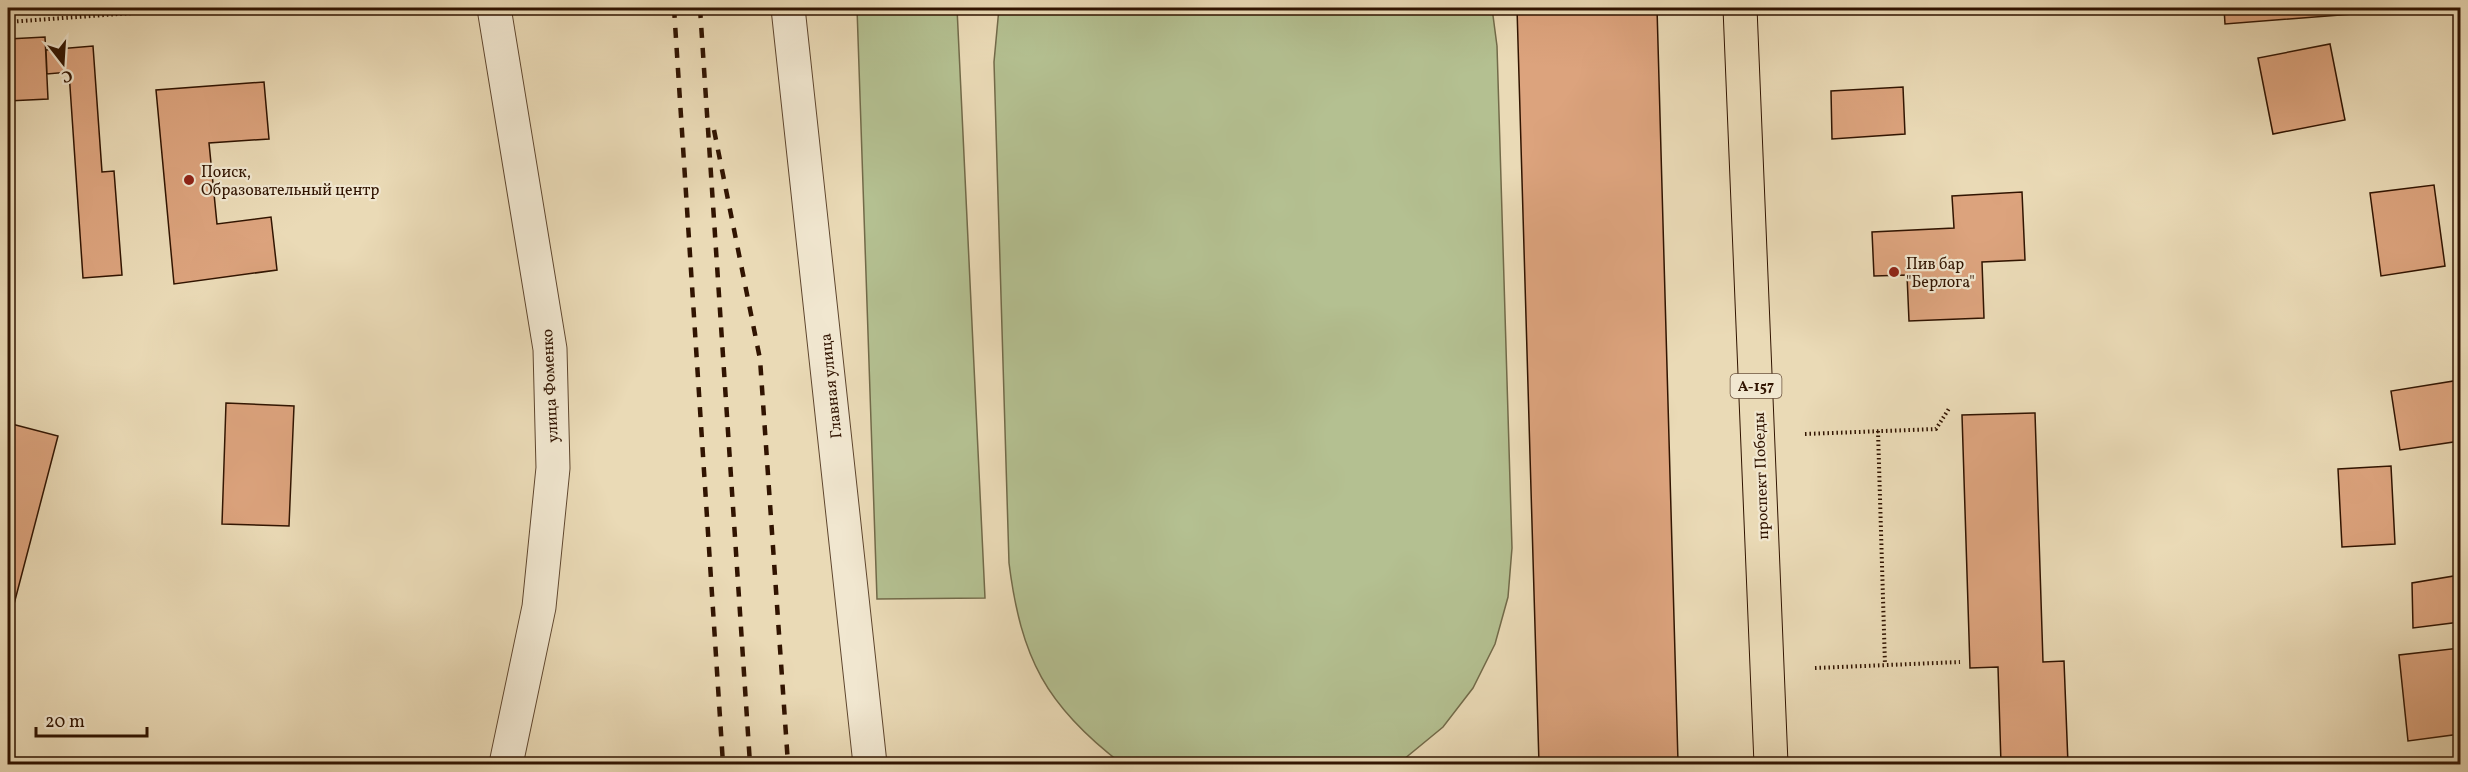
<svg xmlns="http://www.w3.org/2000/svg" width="2468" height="772" viewBox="0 0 2468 772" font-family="Vollkorn,serif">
  <rect width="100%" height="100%" fill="#eadab6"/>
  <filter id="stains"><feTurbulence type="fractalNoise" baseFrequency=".00333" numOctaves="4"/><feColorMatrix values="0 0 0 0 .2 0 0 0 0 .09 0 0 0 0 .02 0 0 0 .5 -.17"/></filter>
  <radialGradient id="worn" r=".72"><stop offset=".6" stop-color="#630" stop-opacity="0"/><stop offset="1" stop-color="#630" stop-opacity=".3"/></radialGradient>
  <path fill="#b4c091" stroke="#726a49" stroke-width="1.5" d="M857 8H957L985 598 877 599Z
    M999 8H1492L1497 46 1512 548 1508 597 1495 644 1473 688 1443 727 1398 764H1122C1046 706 1021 658 1009 563L994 62Z"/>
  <path fill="#dca37d" stroke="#311401" stroke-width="1.5" d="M1517 8H1657L1678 762 1539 764Z
    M2224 8H2430L2225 24Z
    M45 37 48 99 8 101V39Z
    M2330 44 2345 120 2273 134 2258 58Z
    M93 46 102 172 114 171 122 275 83 278 69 72 47 74 46 50Z
    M264 82 269 139 209 143 217 224 271 217 277 270 174 284 156 90Z
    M1903 87 1905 134 1832 139 1831 91Z
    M2434 185 2445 266 2381 276 2370 193Z
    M2022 192 2025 260 1982 262 1984 318 1909 321 1907 275 1874 276 1872 232 1954 228 1952 196Z
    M2460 380V441L2400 450 2391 391Z
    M226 403 294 406 289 526 222 524Z
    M2035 413 2043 662 2064 661 2068 764H2001L1998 667 1970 668 1962 415Z
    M8 423 58 436 8 627Z
    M2391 466 2395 544 2342 547 2338 469Z
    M2460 575V622L2413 628 2412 583Z
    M2460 648V734L2408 741 2399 655Z"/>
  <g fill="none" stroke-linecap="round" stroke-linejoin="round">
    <g stroke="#5f462e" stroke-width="35">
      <path id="minor" d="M788 8 870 764"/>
    </g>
    <g stroke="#5f462e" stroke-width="35">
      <path id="tertiary" d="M494 8 550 349 553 468 539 607 506 764"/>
    </g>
    <g stroke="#311401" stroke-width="35">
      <path id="primary" d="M1740 8 1771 764"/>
    </g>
    <path stroke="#311401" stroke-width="4" stroke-dasharray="1.5 3" stroke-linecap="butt" d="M8 22 202 8
      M1878 431 1885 665
      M1805 434 1936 429 1950 407
      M1815 668 1960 662"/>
    <use href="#minor" stroke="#f1e7d0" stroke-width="33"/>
    <use href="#tertiary" stroke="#f1e7d0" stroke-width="33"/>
    <use href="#primary" stroke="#eadab6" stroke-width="33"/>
    <path stroke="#311401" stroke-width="4.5" stroke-dasharray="10 10" stroke-linecap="butt" d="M674 8 723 764
      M700 8 750 764
      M714 130 760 359 788 764"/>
  </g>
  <g fill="#8f2418" stroke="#f1e7d0" stroke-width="2">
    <circle cx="189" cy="180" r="6"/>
    <circle cx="1894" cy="272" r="6"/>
  </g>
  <g text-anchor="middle" stroke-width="4.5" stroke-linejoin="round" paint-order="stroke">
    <rect fill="#f1e7d0" stroke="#6b533f" stroke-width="1.5" x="1730.5" y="374" width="51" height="24" rx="4.5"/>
    <g font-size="15" font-weight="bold" fill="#311401">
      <text x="1756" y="391">А-157</text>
    </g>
    <g font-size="16" fill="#311401" stroke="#f1e7d0" text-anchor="start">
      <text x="201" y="177">Поиск,<tspan x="201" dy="18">Образовательный центр</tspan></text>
      <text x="1906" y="269">Пив бар<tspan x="1906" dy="18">"Берлога"</tspan></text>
    </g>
    <g font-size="16" fill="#311401" stroke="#f1e7d0">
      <text transform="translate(549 386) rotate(-93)" y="6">улица Фоменко</text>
      <text transform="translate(830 386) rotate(-96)" y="6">Главная улица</text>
      <text transform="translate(1760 476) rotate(-92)" y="6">проспект Победы</text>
    </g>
  </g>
  <rect width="2468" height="772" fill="none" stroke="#eadab6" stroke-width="30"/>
  <rect x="9" y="9" width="2450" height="754" fill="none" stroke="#311401" stroke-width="3"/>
  <rect x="15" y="15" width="2438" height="742" fill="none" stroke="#311401" stroke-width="1.5"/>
  <g transform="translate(63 63) rotate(163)" stroke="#f1e7d0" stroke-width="4.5" paint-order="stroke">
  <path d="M0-4.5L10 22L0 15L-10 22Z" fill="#311401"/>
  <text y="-9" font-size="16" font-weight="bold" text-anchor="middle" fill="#311401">С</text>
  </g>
  <path d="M36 727v9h111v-9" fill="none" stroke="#311401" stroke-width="3"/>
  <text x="45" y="727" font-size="18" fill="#311401" stroke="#f1e7d0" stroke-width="4.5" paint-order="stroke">20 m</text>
  <rect width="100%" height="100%" filter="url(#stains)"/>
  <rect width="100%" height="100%" fill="url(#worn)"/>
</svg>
